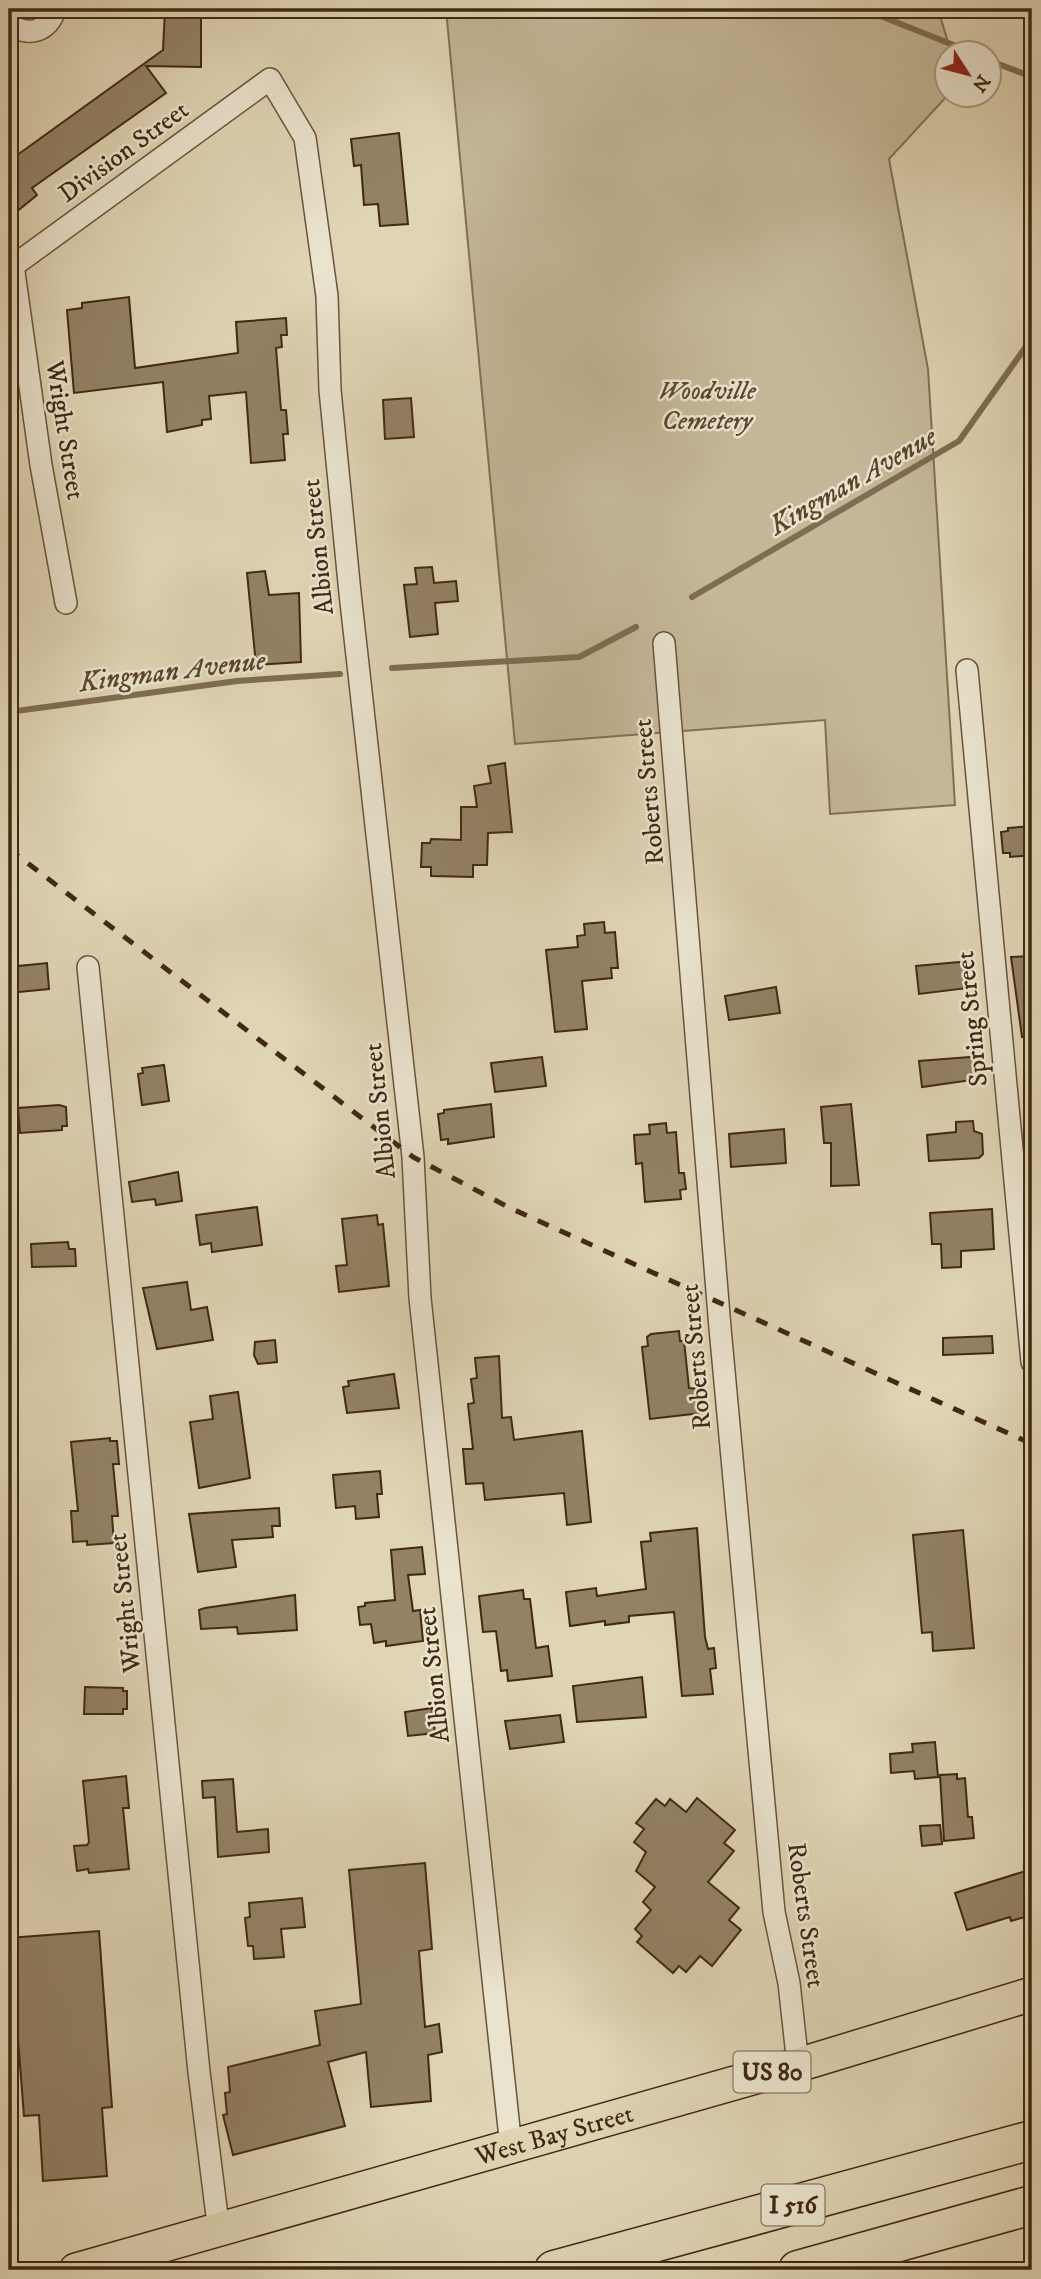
<svg xmlns="http://www.w3.org/2000/svg" width="1041" height="2279" viewBox="0 0 1041 2279" font-family="'IM FELL DW Pica',serif">
  <rect width="100%" height="100%" fill="#dfd4b4"/>
  <filter id="stains"><feTurbulence type="fractalNoise" baseFrequency=".00286" numOctaves="4"/><feColorMatrix values="0 0 0 0 .2 0 0 0 0 .09 0 0 0 0 .02 0 0 0 .5 -.17"/></filter>
  <radialGradient id="worn" r=".72"><stop offset=".6" stop-color="#630" stop-opacity="0"/><stop offset="1" stop-color="#630" stop-opacity=".3"/></radialGradient>
  <path fill="#c4b798" stroke="#827054" stroke-width="2" d="M446 9H938L951 52H946L948 95 889 159 928 369 955 805 830 814 825 720 515 744Z"/>
  <g fill="none" stroke-linecap="round" stroke-linejoin="round">
    <path stroke="#7f6d52" stroke-width="6" d="M863 9 971 52
      M988 60 1032 77
      M692 597 959 441 1032 338
      M392 668 579 657 636 627
      M9 712 237 681 340 674"/>
  </g>
  <path fill="#938266" stroke="#412911" stroke-width="2" d="M165 9H201V67L146 66 166 93 32 188 37 195 9 218V161L163 50Z
    M399 133 408 224 380 226 378 204 364 205 361 165 354 166 351 139Z
    M129 297 135 368 238 353 236 322 286 318 287 335H281L282 347 276 348 281 410H286L288 434H283L285 460 251 463 246 392 209 396 211 419 202 420V425L167 432 163 382 74 393 67 310 82 308V303Z
    M411 398 414 437 385 439 383 400Z
    M432 567 434 583 456 581 458 601 435 603 438 634 410 637 404 585 417 584 415 568Z
    M265 571 269 595 299 593 301 662 256 665 247 573Z
    M505 763 512 832 488 833 487 865H473V877L431 876V867H421L422 843H430L431 839 461 840V807H477L474 786 491 783 488 766Z
    M1032 826V855L1010 857V853H1003L1001 832 1008 831V828Z
    M604 922 605 933 615 932 618 968H611L612 978 582 981 587 1029 555 1032 546 950 578 947 577 936 585 935 584 924Z
    M1032 956V1037H1022L1011 957Z
    M959 962 965 963 968 988 919 994 916 966Z
    M47 963 49 989 9 993V967Z
    M776 987 780 1013 729 1020 725 996Z
    M542 1057 546 1086 495 1092 491 1063Z
    M970 1057 977 1058 979 1079 922 1087 919 1061Z
    M164 1065 169 1101 142 1105 138 1074 143 1073 142 1068Z
    M491 1104 494 1137 448 1144V1139L441 1140 438 1114 444 1113V1110Z
    M851 1104 859 1185 831 1186V1143H824L821 1107Z
    M59 1105 66 1107 67 1126H62V1130L20 1133 18 1108Z
    M973 1121 974 1131 982 1134 983 1154 979 1158 929 1161 927 1135 956 1132V1122Z
    M666 1123 667 1133 676 1132 679 1173H684L686 1189 680 1190 681 1199 645 1202 642 1163 636 1164 634 1135 650 1134 649 1125Z
    M784 1129 786 1163 731 1167 729 1134Z
    M178 1172 182 1201 156 1205 155 1199 132 1202 129 1182Z
    M257 1207 262 1245 212 1252 211 1243 200 1245 196 1215Z
    M992 1209 994 1249 961 1251V1267L942 1268 941 1244H932L930 1213Z
    M377 1215 378 1225 383 1224 389 1286 339 1292 336 1266 347 1265 342 1219Z
    M68 1242 69 1249H75L76 1266 32 1267 31 1244Z
    M187 1282 191 1310 207 1307 213 1340 157 1349 143 1288Z
    M679 1331 680 1341H684L689 1388 699 1389 701 1413 650 1419 642 1347 648 1346 647 1337 651 1334Z
    M992 1336 993 1353 943 1355V1338Z
    M275 1340 277 1362 258 1364 254 1355 255 1342Z
    M499 1356 502 1418 511 1417 514 1440 582 1431 591 1522 567 1525 564 1493 485 1500 483 1483 466 1484 463 1449H473L468 1404 474 1403 471 1379 477 1378 475 1358Z
    M394 1374 399 1408 347 1413 343 1387 349 1386 348 1381Z
    M238 1392 250 1478 199 1488 190 1422 213 1419 210 1396Z
    M110 1438V1441H117L119 1464H113L118 1516H112L114 1543 87 1545V1541L73 1542 71 1511H78L71 1442Z
    M380 1471 382 1494H377L379 1517 356 1519 355 1506 336 1508 333 1475Z
    M279 1508 280 1526H272L273 1537 232 1540 236 1567 198 1572 189 1514Z
    M697 1528 705 1637 708 1649 714 1648 716 1668 710 1669 713 1694 682 1696 674 1612 629 1616V1622L605 1625V1621L570 1626 566 1592 596 1588 597 1596 646 1589 641 1542 651 1541 650 1533Z
    M963 1530 974 1648 933 1651 932 1632 922 1633 913 1535Z
    M422 1547 425 1574 408 1575 413 1611 420 1610 423 1641 386 1646V1641L374 1643 371 1624 360 1625 358 1607 365 1606V1603L395 1600 391 1550Z
    M523 1590 524 1599H530L536 1648 548 1646 552 1676 508 1681 507 1670 501 1671 496 1631 483 1632 479 1596Z
    M295 1595 297 1630 238 1634 237 1627 201 1629 199 1610 205 1608Z
    M642 1677 646 1717 577 1722 573 1686Z
    M85 1687 123 1688V1691H127V1709H123V1714H84Z
    M432 1708 435 1733 408 1736 405 1712Z
    M560 1715 564 1742 510 1749 505 1721Z
    M935 1742 938 1777 915 1779 914 1771 891 1773 890 1754 913 1752 912 1744Z
    M957 1774V1779L965 1778 968 1817H972L974 1838 944 1841 940 1775Z
    M126 1776 129 1808H123L129 1869 89 1873 88 1869 77 1871 74 1846 87 1845 89 1842 83 1781Z
    M233 1779 237 1832 268 1829 269 1852 218 1857 215 1797 203 1798 202 1781Z
    M697 1798 735 1830 724 1843 734 1851 708 1882 739 1908 729 1920 741 1930 712 1966 700 1956 686 1972 679 1966 673 1973 637 1942 642 1936 635 1929 651 1910 643 1902 655 1887 636 1871 646 1852 634 1842 644 1829 636 1823 656 1799 665 1806 670 1799 686 1812Z
    M940 1825 942 1844 922 1846 920 1826Z
    M425 1863 432 1949 419 1951 425 2027 439 2024 442 2052 428 2055 431 2101 371 2107 366 2052 328 2062 345 2126 233 2155 223 2115 227 2114 225 2093 230 2092 228 2067 320 2045 315 2011 361 2004 349 1870Z
    M1032 1869V1915L1011 1921 1010 1917 967 1930 955 1893Z
    M302 1898 305 1927 281 1929 284 1957 254 1959 253 1946H248L245 1918 250 1917 249 1903Z
    M99 1931 112 2107 102 2108 107 2176 43 2181 39 2115 24 2116 17 2027H9V1938Z"/>
  <g fill="none" stroke-linecap="round" stroke-linejoin="round">
    <g stroke="#68543a" stroke-width="24">
      <path id="street" d="M9 23C27 38 49 32 55 9
        M13 265 41 465 66 603
        M9 269 270 79 305 138 327 296 330 390 350 593 413 1157 420 1298 511 2147
        M664 643 720 1328 774 1912 789 1983 798 2065
        M967 670 1032 1362
        M88 967 199 2072 219 2232"/>
    </g>
    <g stroke="#412911" stroke-width="36">
      <g id="primary">
        <path id="s1" d="M76 2270 798 2065 1032 1994"/>
      </g>
    </g>
    <g stroke="#412911" stroke-width="41">
      <path id="highway" d="M554 2270 1032 2140
        M798 2270 1032 2205"/>
    </g>
    <use href="#street" stroke="#eae3ce" stroke-width="21"/>
    <use href="#primary" stroke="#dfd4b4" stroke-width="33"/>
    <use href="#highway" stroke="#dfd4b4" stroke-width="38"/>
    <path stroke="#412911" stroke-width="5" stroke-dasharray="12 12" stroke-linecap="butt" d="M9 849 413 1157 510 1208 1032 1444"/>
  </g>
  <g text-anchor="middle" stroke-width="5" stroke-linejoin="round" paint-order="stroke">
    <g fill="#eae3ce" stroke="#74614a" stroke-width="2">
      <rect x="733.5" y="2051.5" width="77" height="41" rx="5"/>
      <rect x="761.5" y="2184.5" width="63" height="41" rx="5"/>
    </g>
    <g font-size="24" font-weight="bold" fill="#412911">
      <text x="772" y="2080">US 80</text>
      <text x="793" y="2213">I 516</text>
    </g>
    <g font-size="26" fill="#412911" stroke="#eae3ce">
      <text transform="translate(123 151) rotate(-36)" y="9">Division Street</text>
      <text transform="translate(66 430) rotate(81)" y="9">Wright Street</text>
      <text transform="translate(317 547) rotate(-96)" y="9">Albion Street</text>
      <text transform="translate(648 792) rotate(-95)" y="9">Roberts Street</text>
      <text transform="translate(971 1019) rotate(-96)" y="9">Spring Street</text>
      <text transform="translate(379 1111) rotate(-96)" y="9">Albion Street</text>
      <text transform="translate(695 1357) rotate(-95)" y="9">Roberts Street</text>
      <text transform="translate(124 1603) rotate(-96)" y="9">Wright Street</text>
      <text transform="translate(433 1675) rotate(-96)" y="9">Albion Street</text>
      <text transform="translate(807 1915) rotate(82)" y="9">Roberts Street</text>
      <text dy="9" stroke="none"><textPath href="#s1" startOffset="497">West Bay Street</textPath></text>
    </g>
    <g font-size="26" font-style="italic" fill="#5b452c" stroke="#eae3ce">
      <text x="707" y="399">Woodville<tspan x="707" dy="30">Cemetery</tspan></text>
    </g>
    <g font-size="28" font-style="italic" fill="#5b452c" stroke="#eae3ce">
      <text transform="translate(852 480) rotate(-30)" y="10">Kingman Avenue</text>
      <text transform="translate(172 670) rotate(-7)" y="10">Kingman Avenue</text>
    </g>
  </g>
  <rect width="1041" height="2279" fill="none" stroke="#dfd4b4" stroke-width="35"/>
  <rect x="10" y="10" width="1020" height="2258" fill="none" stroke="#412911" stroke-width="3.5"/>
  <rect x="18" y="18" width="1006" height="2244" fill="none" stroke="#412911" stroke-width="2"/>
  <g transform="translate(968 74) rotate(126)"><circle r="33" fill="#eae3ce" stroke="#a69982" stroke-width="2"/>
  <path d="M0-5L12 26L0 18L-12 26Z" fill="#8f2418"/>
  <text y="-10" font-size="19" font-weight="bold" text-anchor="middle" fill="#412911">N</text>
  </g>
  <rect width="100%" height="100%" filter="url(#stains)"/>
  <rect width="100%" height="100%" fill="url(#worn)"/>
</svg>
